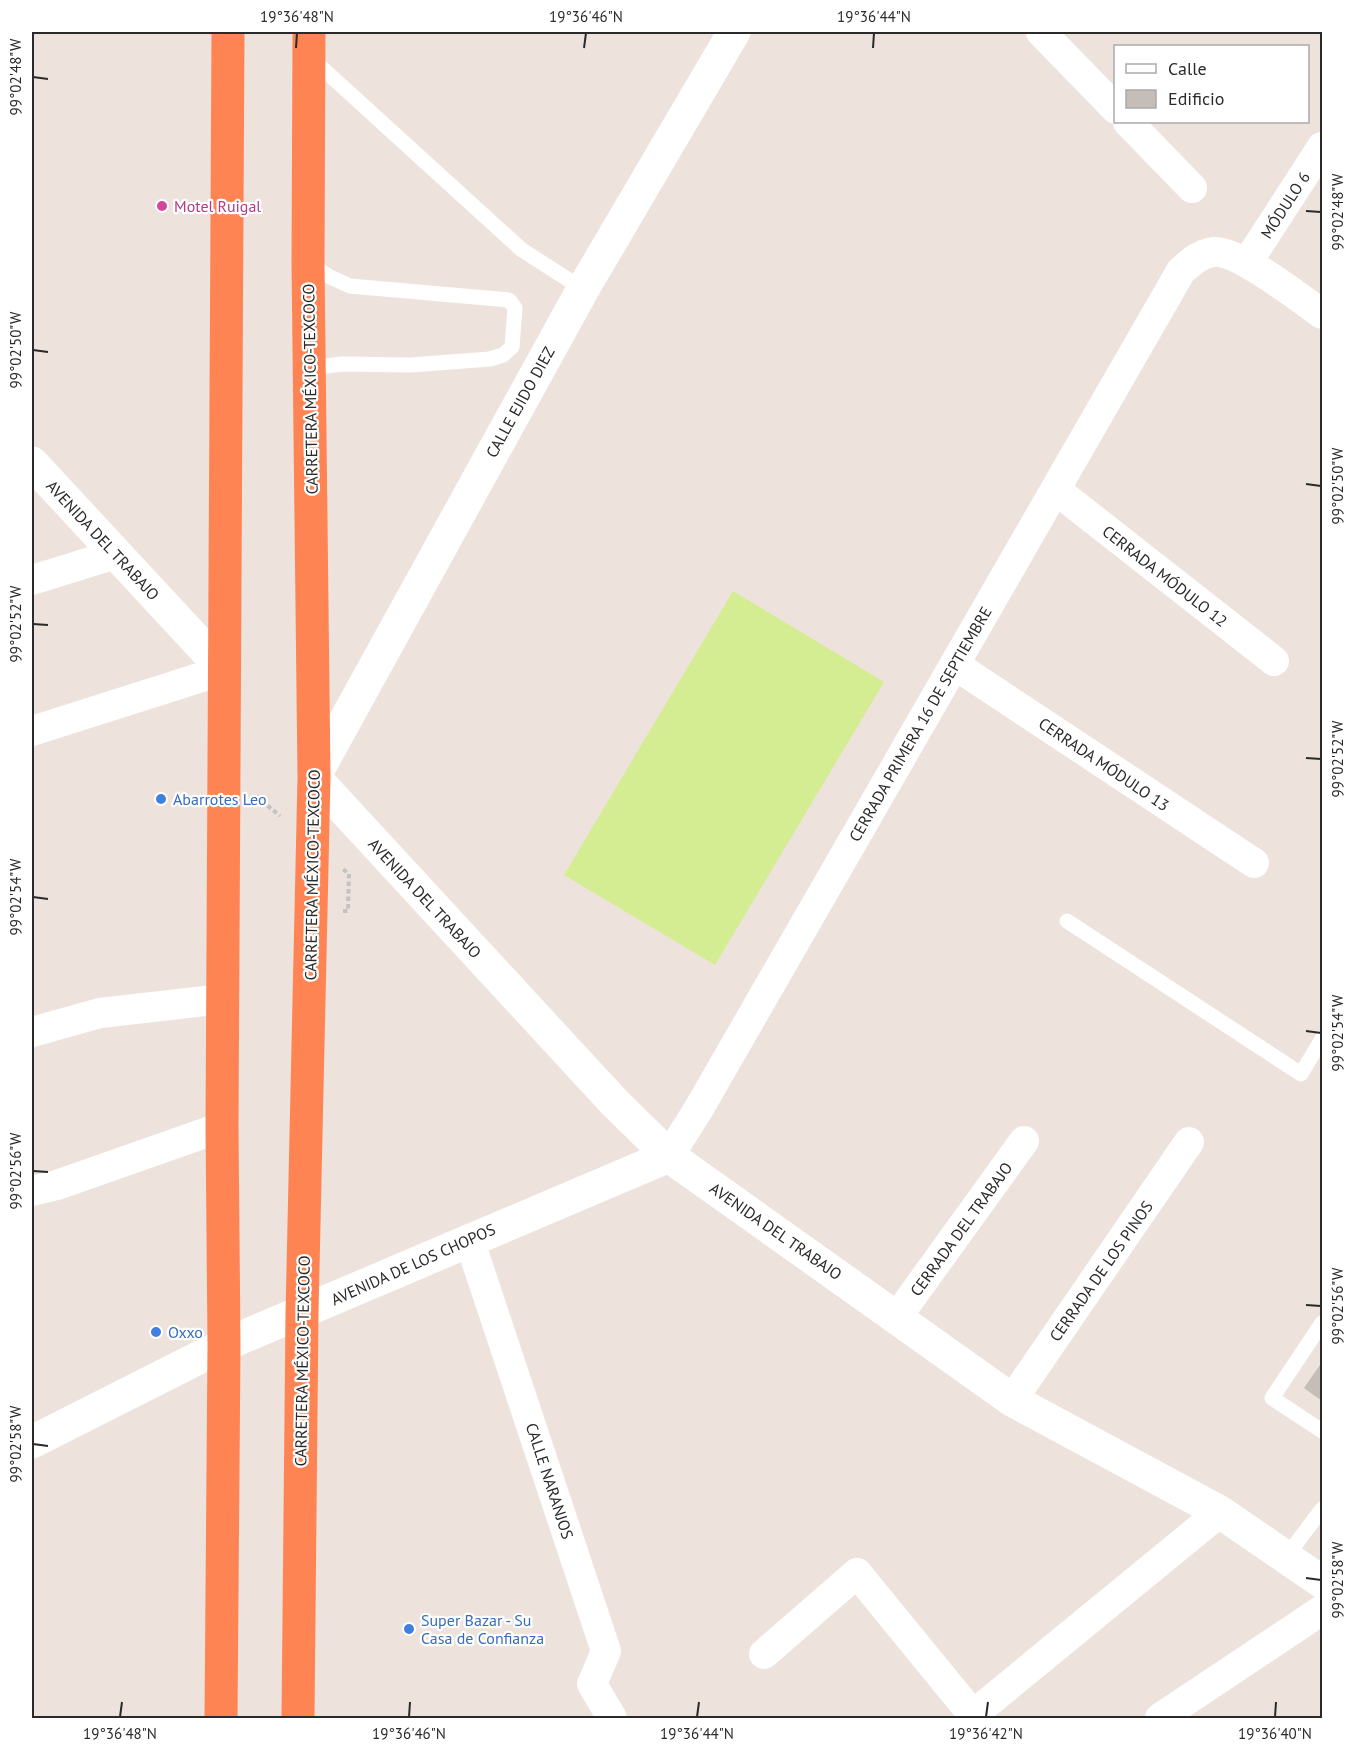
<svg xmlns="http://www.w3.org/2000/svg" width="1354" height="1750" viewBox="0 0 1354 1750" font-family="'PT Sans',sans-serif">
  <rect width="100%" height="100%" fill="#ede3dc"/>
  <path fill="#d4ec92" d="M733 591 884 682 715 965 564 875Z"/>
  <path fill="#c5bdb8" d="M1322 1362V1401L1304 1388Z"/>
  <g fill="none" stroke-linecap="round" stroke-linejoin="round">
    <path stroke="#c3c3c3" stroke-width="4" stroke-dasharray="4.5 3" stroke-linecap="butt" d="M256 796 280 816
      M343 911H348L349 874 343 869"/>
    <path stroke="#fff" stroke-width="15" d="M311 58 522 250 583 289
      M308 263 330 277 350 286 509 300 515 308 512 347 503 355 490 359 411 365 342 364 311 368
      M1067 921 1301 1074 1322 1039
      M1322 1323 1272 1398 1322 1431
      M1286 1557 1322 1509"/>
    <path stroke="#fff" stroke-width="30" d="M1041 32 1116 109
      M1128 122 1192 188
      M1247 263 1322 147
      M1056 490 1274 661
      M32 580 116 554
      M955 665 1254 863
      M32 731 224 670
      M32 1032 100 1013 223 999
      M669 1156 698 1110 1181 271C1191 262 1200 254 1213 252 1237 249 1301 299 1322 314
      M32 1191 57 1185 222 1127
      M469 1239 606 1651 592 1684 612 1718
      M897 1317 1024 1141
      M1012 1400 1189 1142
      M764 1654 857 1573 973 1715
      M969 1718 1220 1512
      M1160 1718 1322 1610"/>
    <path stroke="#fff" stroke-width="33" d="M734 32 583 289 314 777 614 1102 669 1156 1012 1400 1220 1512 1322 1582
      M32 463 224 670
      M32 1442 224 1345 669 1156"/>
    <path stroke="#ff8454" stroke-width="33" d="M221 1718 224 1345 222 1127 228 32
      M298 1718 302 1313 314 777 308 263 309 32"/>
  </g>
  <path fill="none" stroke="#2a2a2a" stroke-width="2" d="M296 48 297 33M584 48 586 33M873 48 874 33M33 77 48 79M1306 211 1321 212M33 350 48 352M1306 484 1321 486M33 624 48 625M1306 758 1321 759M33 897 48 899M1306 1031 1321 1033M33 1171 48 1172M1306 1305 1321 1306M33 1444 48 1446M1306 1578 1321 1580M120 1717 122 1702M409 1717 410 1702M697 1717 699 1702M986 1717 988 1702M1275 1717 1276 1702"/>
  <circle fill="#d1479c" stroke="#fff" stroke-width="2" cx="162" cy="206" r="6"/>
  <g fill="#3f7fe0" stroke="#fff" stroke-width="2">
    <circle cx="161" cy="799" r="6"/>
    <circle cx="156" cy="1332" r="6"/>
    <circle cx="409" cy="1629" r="6"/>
  </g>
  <g text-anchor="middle" stroke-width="4.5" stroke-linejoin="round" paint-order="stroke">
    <g font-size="16" fill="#2a2a2a" stroke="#fff">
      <text transform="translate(1285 205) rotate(-57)" y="6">MÓDULO 6</text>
      <text transform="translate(310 389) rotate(-91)" y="6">CARRETERA MÉXICO-TEXCOCO</text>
      <text transform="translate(520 402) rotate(-61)" y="6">CALLE EJIDO DIEZ</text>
      <text transform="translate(103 540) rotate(47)" y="6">AVENIDA DEL TRABAJO</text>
      <text transform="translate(1165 576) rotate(38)" y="6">CERRADA MÓDULO 12</text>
      <text transform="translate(920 724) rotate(-60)" y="6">CERRADA PRIMERA 16 DE SEPTIEMBRE</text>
      <text transform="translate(1104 764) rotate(34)" y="6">CERRADA MÓDULO 13</text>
      <text transform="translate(312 875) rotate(-89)" y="6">CARRETERA MÉXICO-TEXCOCO</text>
      <text transform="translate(425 898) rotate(47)" y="6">AVENIDA DEL TRABAJO</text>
      <text transform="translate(961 1229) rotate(-54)" y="6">CERRADA DEL TRABAJO</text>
      <text transform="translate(776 1231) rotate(35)" y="6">AVENIDA DEL TRABAJO</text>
      <text transform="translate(413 1264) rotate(-24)" y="6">AVENIDA DE LOS CHOPOS</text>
      <text transform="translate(1101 1271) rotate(-55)" y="6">CERRADA DE LOS PINOS</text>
      <text transform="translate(302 1361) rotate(-89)" y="6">CARRETERA MÉXICO-TEXCOCO</text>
      <text transform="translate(550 1481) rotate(72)" y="6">CALLE NARANJOS</text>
    </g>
    <g font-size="16" fill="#b23c85" stroke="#fff" text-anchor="start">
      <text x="174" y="212">Motel Ruigal</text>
    </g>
    <g font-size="16" fill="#366cbe" stroke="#fff" text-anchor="start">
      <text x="173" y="805">Abarrotes Leo</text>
      <text x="168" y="1338">Oxxo</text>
      <text x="421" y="1626">Super Bazar - Su<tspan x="421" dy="18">Casa de Confianza</tspan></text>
    </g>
  </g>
  <rect width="1354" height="1750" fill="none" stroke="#ffffff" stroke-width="66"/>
  <rect x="1114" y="45" width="195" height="78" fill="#ffffff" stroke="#aaaaaa" stroke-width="1.5"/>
  <rect x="1126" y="64" width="30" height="9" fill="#ffffff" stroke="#aaaaaa" stroke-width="1.5"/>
  <text x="1168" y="75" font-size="18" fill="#2a2a2a">Calle</text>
  <rect x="1126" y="90" width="30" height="18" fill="#c5bdb8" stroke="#aaaaaa" stroke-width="1.5"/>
  <text x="1168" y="105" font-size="18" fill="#2a2a2a">Edificio</text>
  <rect x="33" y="33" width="1288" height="1684" fill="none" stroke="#2a2a2a" stroke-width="2"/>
  <g font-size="15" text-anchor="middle" fill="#2a2a2a">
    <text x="297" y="22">19°36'48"N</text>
    <text x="586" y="22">19°36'46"N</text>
    <text x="874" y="22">19°36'44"N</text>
    <text transform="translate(16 77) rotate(-90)" y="5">99°02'48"W</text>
    <text transform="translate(1338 212) rotate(-90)" y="5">99°02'48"W</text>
    <text transform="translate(16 350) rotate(-90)" y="5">99°02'50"W</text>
    <text transform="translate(1338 486) rotate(-90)" y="5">99°02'50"W</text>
    <text transform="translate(16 624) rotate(-90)" y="5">99°02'52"W</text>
    <text transform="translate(1338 759) rotate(-90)" y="5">99°02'52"W</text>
    <text transform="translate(16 897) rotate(-90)" y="5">99°02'54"W</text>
    <text transform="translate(1338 1033) rotate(-90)" y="5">99°02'54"W</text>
    <text transform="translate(16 1171) rotate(-90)" y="5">99°02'56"W</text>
    <text transform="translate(1338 1306) rotate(-90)" y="5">99°02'56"W</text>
    <text transform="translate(16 1444) rotate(-90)" y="5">99°02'58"W</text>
    <text transform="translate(1338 1580) rotate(-90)" y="5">99°02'58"W</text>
    <text x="120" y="1739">19°36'48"N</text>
    <text x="409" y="1739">19°36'46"N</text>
    <text x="697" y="1739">19°36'44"N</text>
    <text x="986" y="1739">19°36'42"N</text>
    <text x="1275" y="1739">19°36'40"N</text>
  </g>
</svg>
